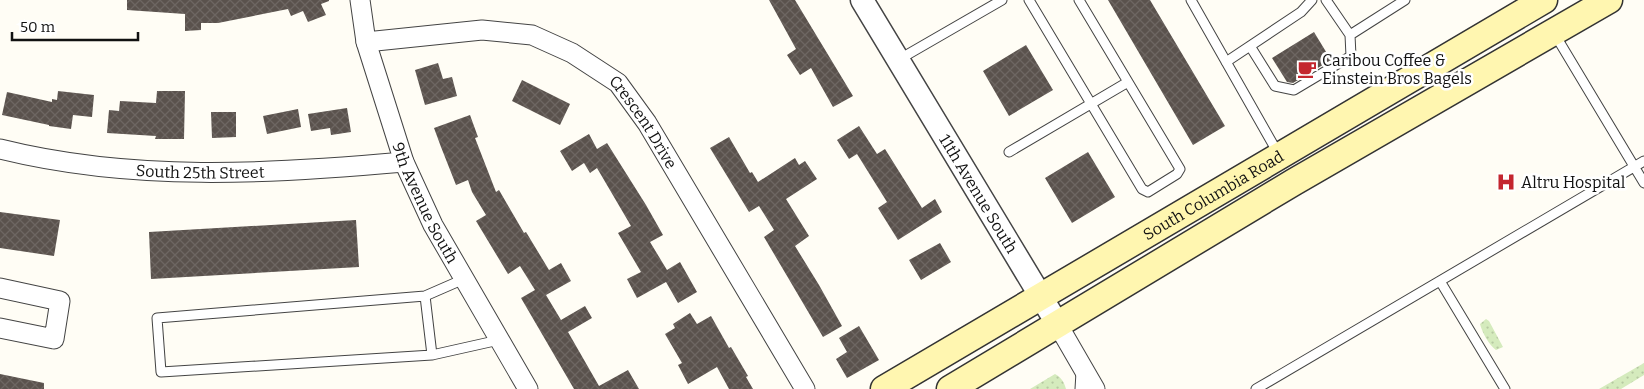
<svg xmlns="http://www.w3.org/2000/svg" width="1644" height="389" viewBox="0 0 1644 389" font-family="Bitter,serif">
  <defs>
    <pattern id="grass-dots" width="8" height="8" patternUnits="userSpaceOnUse" patternTransform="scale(1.25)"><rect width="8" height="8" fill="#d5ebbd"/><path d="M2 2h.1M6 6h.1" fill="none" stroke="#b6c8a1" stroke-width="1.8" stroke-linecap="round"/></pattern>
    <pattern id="building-cross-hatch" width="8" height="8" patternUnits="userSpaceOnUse" patternTransform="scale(1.25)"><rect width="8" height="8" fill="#5a524d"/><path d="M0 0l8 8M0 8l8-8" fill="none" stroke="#6d6662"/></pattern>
  </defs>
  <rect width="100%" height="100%" fill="#fffdf5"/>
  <path fill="url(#grass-dots)" d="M1486 319 1489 321 1503 347 1496 350C1489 345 1482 332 1480 324Z
    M1644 363V375L1621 389H1599Z
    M1055 374C1062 378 1064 382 1066 389H1030Z"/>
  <path fill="url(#building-cross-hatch)" d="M127 0H329V1L321 4 326 15 308 22 303 11 291 16 288 9 218 23H201V30L185 31V14L127 10Z
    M769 0H795L853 96 833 107 811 68 800 75 787 55 796 49Z
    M1108 0H1150L1225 126 1193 145Z
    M1314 32 1331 60 1293 83 1287 82 1272 58Z
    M1026 45 1053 90 1009 116 983 71Z
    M438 63 443 79 452 77 457 96 425 105 415 70Z
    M522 80 570 104 560 125 512 101Z
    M58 91 94 95 92 117 73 115 71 129 49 126V125L2 115 7 92 52 102V99L57 100Z
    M157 91H185L184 139H155L156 136 107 133 109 110 119 111 120 101 156 103Z
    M347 108 351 132 331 135 330 128 311 131 308 114Z
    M298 109 301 127 267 134 263 116Z
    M211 112H236V137L212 138Z
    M470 115 478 137 475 138 496 192 499 190 524 233 526 232 549 270 561 263 571 281 546 295 561 320 585 306 592 318 568 332 599 386 628 370 639 389H574L521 298 535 290 520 266 508 274 476 221 486 215 472 192 468 180 456 185 441 147 434 128Z
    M859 126 877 154 885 149 922 208 935 199 942 212 898 240 878 208 887 202 857 154 849 159 837 140Z
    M589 134 597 149 607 143 646 205 663 235 650 242 667 270 680 262 697 292 678 303 666 282 637 298 627 279 641 272 618 233 631 226 597 168 590 173 584 163 572 171 560 151Z
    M729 137 750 173 752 172 758 182 795 158 799 165 805 161 817 179 786 199 809 236 795 246 819 285 842 326 823 337 764 237 774 230 759 206 749 212 710 148Z
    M1088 152 1115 197 1072 223 1045 178Z
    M0 212 60 220 54 256 0 248Z
    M356 220 359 267 151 279 149 232Z
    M940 243 951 262 921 280 909 260Z
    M690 313 697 324 711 316 729 348 731 347 748 376 746 377 753 389H729L717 367 688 384 678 365 682 363 665 334 675 328 673 324Z
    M859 326 879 360 847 378 836 359 847 352 839 338Z
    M0 374 44 383V389H0Z"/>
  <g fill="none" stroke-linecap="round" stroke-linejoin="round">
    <g stroke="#444" stroke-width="11">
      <path id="service" d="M1029 0 1142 189 1148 192 1177 174 1180 169 1079 0
        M1191 0 1279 155
        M1326 0 1350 35
        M1554 33 1644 183
        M1250 46 1275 86 1294 90 1351 56 1350 35 1405 0
        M898 60 1002 0
        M1226 62 1301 12 1312 0
        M1009 152 1128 82
        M1440 281 1505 389
        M425 296 464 279
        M432 355 425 296 157 318 161 372 432 355 499 340
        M1080 389 1081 372
        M1256 389 1644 161"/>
    </g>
    <g stroke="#444" stroke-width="21">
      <g id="minor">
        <path id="s1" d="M360 0 366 42 404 162 433 225 528 389"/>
        <path id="s2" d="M366 42 482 30 532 35 572 53 618 83 647 123 805 389"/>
        <path id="s3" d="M0 149C132 182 270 174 404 162"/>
        <path d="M0 288 60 301 54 339 0 328"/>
        <path d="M1058 325 1095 389"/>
      </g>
    </g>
    <g stroke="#444" stroke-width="25">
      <g id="tertiary">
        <path id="s4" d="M862 0 1058 325"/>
      </g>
    </g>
    <g stroke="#333" stroke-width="29">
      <g id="secondary">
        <path id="s5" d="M884 389 1544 0"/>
        <path d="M950 389 1294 182 1609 0"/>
      </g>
    </g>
    <use href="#service" stroke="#fff" stroke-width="9"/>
    <use href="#minor" stroke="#fff" stroke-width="19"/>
    <use href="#tertiary" stroke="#fff" stroke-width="22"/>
    <use href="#secondary" stroke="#fff6b0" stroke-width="26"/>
  </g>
  <defs>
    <g id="cafe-bare" transform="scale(1.5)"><path d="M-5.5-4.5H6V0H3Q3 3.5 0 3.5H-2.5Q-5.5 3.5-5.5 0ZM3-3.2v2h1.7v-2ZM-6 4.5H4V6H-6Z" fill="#c4262e" stroke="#fff" stroke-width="2.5" paint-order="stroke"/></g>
    <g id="hospital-bare" transform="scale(1.5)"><path d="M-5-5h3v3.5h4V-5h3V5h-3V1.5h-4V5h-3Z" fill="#c4262e" stroke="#fff" stroke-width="2.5" paint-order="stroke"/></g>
  </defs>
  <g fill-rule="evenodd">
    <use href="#cafe-bare" x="1307" y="69"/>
    <use href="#hospital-bare" x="1506" y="182"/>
  </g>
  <g text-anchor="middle" stroke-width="5" stroke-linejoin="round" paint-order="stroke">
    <g font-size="16" fill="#111" stroke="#fff" text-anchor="start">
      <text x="1322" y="66">Caribou Coffee &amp;<tspan x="1322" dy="18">Einstein Bros Bagels</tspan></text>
      <text x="1521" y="188">Altru Hospital</text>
    </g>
    <g font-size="16" fill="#111" stroke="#fff">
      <text dy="6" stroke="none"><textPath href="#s2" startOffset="312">Crescent Drive</textPath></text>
      <text dy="6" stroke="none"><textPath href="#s3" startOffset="202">South 25th Street</textPath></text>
      <text dy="6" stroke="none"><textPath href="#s4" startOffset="226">11th Avenue South</textPath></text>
      <text dy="6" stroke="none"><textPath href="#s5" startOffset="382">South Columbia Road</textPath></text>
      <text dy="6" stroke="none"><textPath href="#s1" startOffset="214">9th Avenue South</textPath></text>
    </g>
  </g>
  <path d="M12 32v8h126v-8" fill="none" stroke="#111111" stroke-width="2.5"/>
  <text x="20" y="32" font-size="15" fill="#111111" stroke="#ffffff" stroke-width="4" paint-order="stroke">50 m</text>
</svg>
